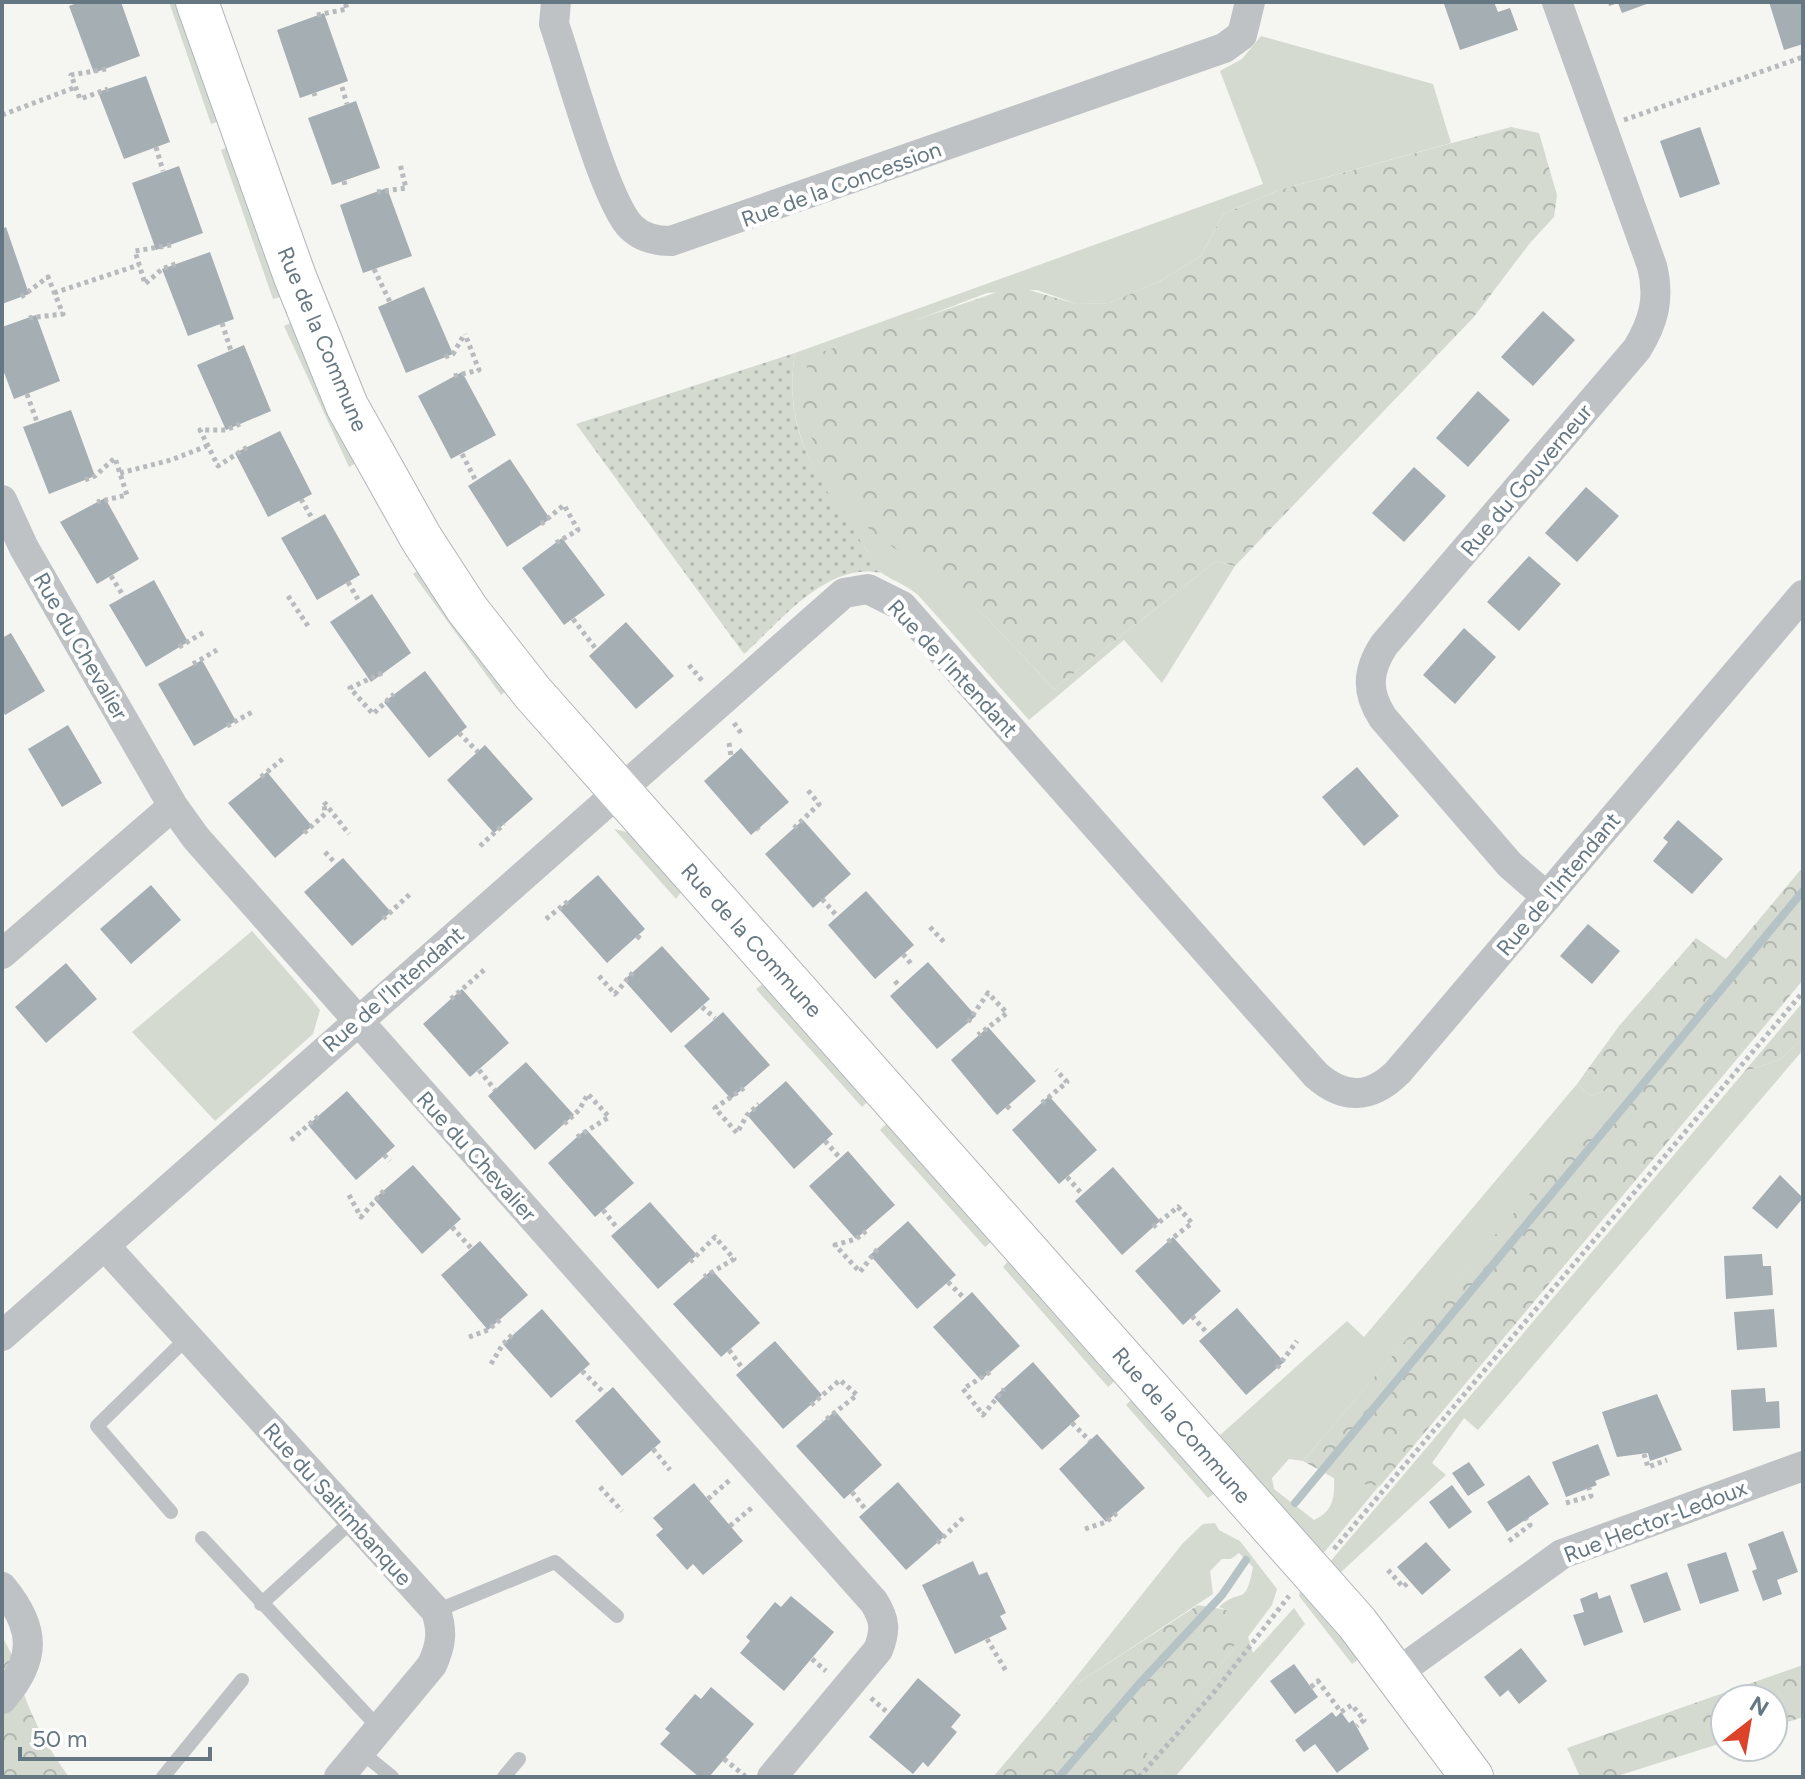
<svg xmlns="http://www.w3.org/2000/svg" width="1805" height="1779" viewBox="0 0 1805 1779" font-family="Figtree,sans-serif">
  <defs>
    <pattern id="forest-crowns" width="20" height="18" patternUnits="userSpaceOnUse" patternTransform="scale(2)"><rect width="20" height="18" fill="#d5dad1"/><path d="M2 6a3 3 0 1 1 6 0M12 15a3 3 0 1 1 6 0" fill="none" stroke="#b0b6af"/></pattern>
    <pattern id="park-dots" width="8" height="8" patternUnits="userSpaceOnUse" patternTransform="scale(2)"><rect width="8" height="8" fill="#d5dad1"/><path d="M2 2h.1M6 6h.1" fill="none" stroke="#b0b6af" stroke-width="1.8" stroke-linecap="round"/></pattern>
  </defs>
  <rect width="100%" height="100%" fill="#f5f5f1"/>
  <path fill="#d5dad1" d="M169 2H177L220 121 211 124Z
    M1261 36 1433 84 1451 143 1279 190 1223 214 1201 256 1162 280 1110 303 1077 304 1037 290 987 293 808 361 942 582 985 616 1054 689 1216 561 1235 566 1162 683 1124 640 1029 720 919 596C908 586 896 582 883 574 875 568 869 552 862 544 819 485 782 429 795 353L1263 184 1220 71 1242 59Z
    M228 147 281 297 273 299 221 150Z
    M290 323 356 463 349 467 284 326Z
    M419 570 507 690 501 695 413 574Z
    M614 829 631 833 682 891 676 899Z
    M252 931 312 1000 320 1010 313 1034 215 1121 132 1032Z
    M764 983 868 1101 862 1107 756 989Z
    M1803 1038V1050L1478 1430 1464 1418 1432 1463 1446 1475 1339 1574 1329 1563 1744 1072 1781 1059Z
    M1577 1084 1591 1096 1607 1090 1616 1094 1303 1461 1289 1459 1272 1478 1274 1489 1314 1520C1333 1512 1335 1497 1334 1478L1379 1486 1322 1555 1218 1437 1347 1321 1364 1337Z
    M888 1122 991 1242 985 1247 880 1130Z
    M1009 1260 1116 1380 1108 1387 1003 1267Z
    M1132 1399 1215 1493 1208 1498 1126 1405Z
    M1215 1523 1219 1530 1240 1541 1277 1589 1272 1605 1248 1637 1253 1653 1294 1608 1305 1624 1175 1777H1165L1145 1752 1234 1649 1227 1610 1219 1607C1242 1586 1245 1609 1253 1567L1239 1553 1231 1559H1222L1210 1571 1213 1594 1081 1681 1053 1706 1183 1543 1203 1524Z
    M1300 1591 1360 1658 1352 1664 1299 1596Z"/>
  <path fill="url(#forest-crowns)" d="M1511 127 1539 133 1557 195 1554 217 1530 243 1473 318 1235 566 1216 561 1054 689 985 616 870 530 821 458 799 411 808 360 819 353 1015 286 1077 304 1110 303 1162 280 1201 256 1223 214 1279 190Z
    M1803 867V980L1380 1486 1339 1481 1303 1461 1615 1094 1607 1090 1591 1096 1577 1084 1619 1026 1696 938 1726 959Z
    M1803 1002V1038L1781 1059 1744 1072Z
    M1198 1605 1227 1610 1233 1624 1234 1649 1146 1752 1165 1777H993L1053 1706 1081 1681Z
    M2 1637C20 1665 17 1679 29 1707 39 1732 53 1755 69 1777H2Z
    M1803 1665V1717L1773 1727V1699H1725V1742L1614 1777H1580L1567 1748Z"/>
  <path fill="url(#park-dots)" d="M795 353C779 448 836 498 881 573 827 561 781 621 744 654L576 424Z"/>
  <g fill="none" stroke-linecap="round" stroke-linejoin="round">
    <path stroke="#b5c3c6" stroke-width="8" d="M1295 1503 1803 891
      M1059 1777 1139 1684 1222 1595 1246 1560"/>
  </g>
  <path fill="#a5aeb3" d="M80 2H121L140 56 94 73 69 6Z
    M1450 2H1494L1498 12 1510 8 1518 30 1460 50 1444 4Z
    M1608 2H1652L1622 13 1618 3 1609 6Z
    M1769 2H1803V44L1784 50Z
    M324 13 348 81 300 98 277 30Z
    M146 76 170 142 124 159 98 92Z
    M356 101 380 168 332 185 308 118Z
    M1700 127 1720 184 1680 198 1660 141Z
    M179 166 203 233 156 250 132 183Z
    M387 188 412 256 363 273 340 205Z
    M6 227 29 294 2 304V229Z
    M210 252 234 319 188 336 162 269Z
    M424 287 453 354 406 373 378 307Z
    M1543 311 1575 340 1533 386 1501 357Z
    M36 315 60 381 14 399 2 367V327Z
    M244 345 271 411 226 430 197 365Z
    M462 372 496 435 451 459 418 396Z
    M1478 391 1510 420 1468 467 1436 438Z
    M71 410 95 476 49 494 23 427Z
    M280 431 312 494 268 517 235 453Z
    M510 459 550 519 507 547 468 486Z
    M1414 467 1446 496 1404 542 1372 513Z
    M1586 487 1619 516 1577 562 1545 533Z
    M105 498 139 559 97 584 60 522Z
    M325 514 360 575 317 600 281 538Z
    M562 538 605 595 564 625 522 568Z
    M1529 556 1561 584 1519 631 1487 602Z
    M154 580 188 642 146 667 109 605Z
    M372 594 411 653 371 682 330 622Z
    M626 622 674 676 636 709 589 656Z
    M1464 628 1496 657 1455 704 1423 675Z
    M11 633 45 691 5 715 2 709V638Z
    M202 660 236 721 194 746 158 684Z
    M425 671 467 727 429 758 384 702Z
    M68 725 102 783 62 807 28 749Z
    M485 745 533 799 494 833 447 780Z
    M741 748 789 802 751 835 704 781Z
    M1357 767 1399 816 1364 846 1322 797Z
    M267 772 312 826 275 858 228 803Z
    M803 820 851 874 813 908 765 854Z
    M1678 820 1723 859 1692 894 1653 861 1668 842 1663 838Z
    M343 858 391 912 352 946 304 892Z
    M598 875 645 929 607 963 559 909Z
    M151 885 181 920 131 964 100 929Z
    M866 891 914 945 875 979 828 925Z
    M1588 924 1620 951 1592 984 1560 956Z
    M662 946 710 999 671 1033 624 980Z
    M928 962 976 1016 937 1049 890 996Z
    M66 963 97 999 46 1043 15 1007Z
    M462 989 509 1043 470 1077 423 1024Z
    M723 1012 770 1065 731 1099 684 1046Z
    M988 1027 1036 1081 997 1115 951 1060Z
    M526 1062 574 1115 535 1150 488 1096Z
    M786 1081 833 1134 794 1169 747 1115Z
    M347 1091 395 1146 356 1180 308 1125Z
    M1049 1096 1097 1150 1059 1184 1012 1130Z
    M586 1129 634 1183 595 1217 548 1163Z
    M848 1151 895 1205 856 1239 809 1186Z
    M413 1165 461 1219 422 1254 374 1199Z
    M1113 1167 1160 1221 1122 1255 1075 1201Z
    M1780 1175 1803 1198 1777 1229 1752 1208Z
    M650 1202 697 1255 658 1289 611 1236Z
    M908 1221 956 1275 917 1309 870 1255Z
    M1173 1237 1221 1291 1183 1325 1135 1271Z
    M480 1241 528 1295 488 1330 441 1275Z
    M1762 1254 1763 1266H1771L1773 1295 1726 1299 1724 1256Z
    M712 1270 760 1323 721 1357 673 1304Z
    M972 1292 1020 1346 981 1380 933 1327Z
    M1237 1308 1284 1362 1246 1395 1199 1341Z
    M542 1309 590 1364 551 1398 503 1344Z
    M1774 1309 1777 1347 1737 1350 1734 1312Z
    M775 1341 822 1395 783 1429 736 1375Z
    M1033 1362 1080 1416 1042 1450 994 1397Z
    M613 1387 661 1442 622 1476 575 1421Z
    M1765 1388 1766 1402 1779 1401 1780 1428 1733 1431 1731 1390Z
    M1657 1394 1682 1450 1650 1461 1648 1453 1617 1457 1602 1412Z
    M835 1411 882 1465 844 1499 796 1446Z
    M1097 1434 1145 1488 1106 1522 1059 1469Z
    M1598 1444 1610 1475 1595 1481 1597 1485 1566 1497 1552 1462Z
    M1469 1462 1485 1485 1468 1496 1452 1473Z
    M1529 1475 1549 1504 1507 1532 1487 1502Z
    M898 1482 945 1536 906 1570 859 1517Z
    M694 1483 743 1541 703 1575 693 1564 687 1570 656 1535 663 1529 653 1518Z
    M1452 1485 1472 1512 1449 1529 1429 1502Z
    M1783 1531 1798 1572 1777 1580 1782 1594 1763 1601 1752 1571 1757 1569 1748 1544Z
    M1426 1542 1451 1570 1422 1595 1397 1567Z
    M1726 1552 1739 1591 1700 1604 1687 1564Z
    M973 1561 979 1575 987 1572 1006 1613 1000 1616 1007 1629 955 1654 922 1585Z
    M1667 1572 1681 1610 1644 1623 1630 1585Z
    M1597 1592 1599 1599 1610 1595 1623 1632 1584 1646 1573 1615 1584 1612 1580 1599Z
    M791 1596 834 1632 784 1691 740 1653 750 1641 746 1637 775 1602 781 1607Z
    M1521 1648 1547 1681 1519 1704 1508 1690 1500 1697 1484 1677Z
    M1294 1664 1318 1697 1295 1714 1270 1681Z
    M918 1678 961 1715 951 1727 957 1732 928 1767 923 1762 913 1774 869 1737Z
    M711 1687 754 1724 709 1777H699L660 1744 670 1733 665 1729 695 1694 701 1699Z
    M1332 1712 1336 1717 1341 1712 1349 1723 1353 1720 1369 1749 1337 1773 1315 1744 1304 1752 1295 1740Z"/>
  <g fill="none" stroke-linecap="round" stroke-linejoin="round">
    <g stroke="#b0b6ba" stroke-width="44">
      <path id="secondary" d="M197 2 295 277 347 406 421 538 467 609 532 692 1357 1623 1472 1777"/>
    </g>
    <path stroke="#b8bbbd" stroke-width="5" stroke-dasharray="4 4" stroke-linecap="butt" d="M317 15 347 9 345 2
      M106 69 71 75 80 99 108 89
      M342 87 347 104
      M314 93 315 96
      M2 115 76 87
      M1624 120 1803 57
      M156 147 163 171
      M344 181 345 185
      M377 192 406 188 400 164
      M171 245 135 251 145 284 162 269 178 263
      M374 269 390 302
      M54 293 139 265
      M21 297 48 277 63 314 28 318
      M222 323 231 351
      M445 357 453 354 464 335
      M454 376 479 370 465 334
      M27 394 37 422
      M240 424 226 430H200L218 466 249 446
      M462 454 476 481
      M120 473 171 460 207 446
      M85 480 95 476 115 458 127 495 97 502
      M301 499 313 520
      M541 524 564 505 578 530 554 544
      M111 576 124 597
      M348 582 360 603
      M288 596 308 626
      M573 619 596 649
      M179 647 206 631
      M193 664 217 650
      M689 665 704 683
      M382 673 350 688 373 714 394 694
      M734 723 741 733
      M227 726 254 711
      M459 733 478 752
      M729 743 731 756
      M261 777 285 757
      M324 802 349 834
      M794 828 819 804 807 789
      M758 829 759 830
      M304 833 325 814 324 803
      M480 846 504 824
      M325 852 336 864
      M822 899 837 916
      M383 919 410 894
      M546 919 571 899
      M930 927 944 942
      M637 936 641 939
      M903 954 912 965
      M599 976 615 994 634 971
      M895 981 900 987
      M451 999 484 970
      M702 1007 715 1018
      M968 1022 988 993 1007 1013 978 1035
      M479 1070 495 1090
      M744 1088 715 1108 737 1133 747 1115 759 1104
      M1042 1103 1067 1082 1056 1070
      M1007 1106 1010 1109
      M564 1124 579 1110 588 1094 609 1117 577 1137
      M291 1140 320 1115
      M825 1141 840 1158
      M384 1155 390 1161
      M1067 1177 1082 1194
      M349 1195 361 1217 386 1188
      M603 1210 618 1229
      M452 1227 471 1248
      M1153 1227 1178 1207 1192 1223 1165 1244
      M866 1231 856 1239 835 1245 860 1272 879 1247
      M690 1262 715 1237 734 1259 704 1277
      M948 1282 965 1299
      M1192 1316 1208 1334
      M469 1337 488 1330 502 1318
      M729 1350 743 1369
      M491 1364 503 1344 515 1332
      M1277 1368 1297 1341
      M582 1371 605 1394
      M990 1372 963 1389 983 1415 1004 1389
      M811 1405 840 1380 857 1395 823 1422
      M1072 1423 1090 1441
      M653 1449 670 1470
      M1644 1454 1648 1467 1667 1460
      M600 1487 622 1511
      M852 1492 866 1510
      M708 1499 731 1479
      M1566 1503 1591 1496 1589 1488
      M730 1526 754 1506
      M1085 1529 1106 1522 1118 1512
      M1509 1541 1530 1525 1526 1519
      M937 1543 963 1518
      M1334 1549 1803 992
      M1388 1570 1403 1587 1410 1581
      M987 1639 1006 1671
      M812 1659 826 1671
      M1311 1687 1318 1681 1341 1712 1352 1705 1364 1720 1357 1726
      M871 1698 888 1713
      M724 1759 745 1776
      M1139 1777 1215 1691 1289 1596"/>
    <path stroke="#bec2c5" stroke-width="14" d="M171 1512 97 1426 188 1337
      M202 1538 379 1728
      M261 1604 353 1520
      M436 1611 555 1562 617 1616
      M360 1751 392 1777
      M163 1777 242 1680
      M504 1777 519 1759"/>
    <path stroke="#bec2c5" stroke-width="30" d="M556 2 554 24C569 66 605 201 631 227 642 238 657 241 671 241L1224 48 1242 35 1250 2
      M2 500 24 548 173 806 196 838 874 1602C885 1620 886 1630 878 1650L772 1777
      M1547 897 1510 865 1383 718C1366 692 1367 671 1384 645L1637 349C1654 321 1660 298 1652 266L1557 2
      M2 954 173 806
      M105 1246 436 1611C443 1632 441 1645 432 1665L339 1777
      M2 1336 844 593 868 589 902 606 1316 1075C1344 1100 1371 1099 1398 1072L1803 595
      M2 1587C36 1628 37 1659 2 1699
      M1397 1673 1562 1554 1803 1466"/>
    <use href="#secondary" stroke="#fff" stroke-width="42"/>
  </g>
  <g text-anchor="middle" stroke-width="8" stroke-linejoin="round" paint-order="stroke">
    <g font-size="22" fill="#657782" stroke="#fff">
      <text transform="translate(841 184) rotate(-20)" y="8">Rue de la Concession</text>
      <text transform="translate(323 339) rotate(67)" y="8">Rue de la Commune</text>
      <text transform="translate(1526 480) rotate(-50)" y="8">Rue du Gouverneur</text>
      <text transform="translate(81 646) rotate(60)" y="8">Rue du Chevalier</text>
      <text transform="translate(953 668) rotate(47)" y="8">Rue de l'Intendant</text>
      <text transform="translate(1558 884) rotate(-50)" y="8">Rue de l'Intendant</text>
      <text transform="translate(752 940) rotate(48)" y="8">Rue de la Commune</text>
      <text transform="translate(393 989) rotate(-41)" y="8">Rue de l'Intendant</text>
      <text transform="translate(477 1156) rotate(48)" y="8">Rue du Chevalier</text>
      <text transform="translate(1182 1425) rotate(49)" y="8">Rue de la Commune</text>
      <text transform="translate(338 1504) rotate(48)" y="8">Rue du Saltimbanque</text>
      <text transform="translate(1655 1521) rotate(-21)" y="8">Rue Hector-Ledoux</text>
    </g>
  </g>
  <rect width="1805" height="1779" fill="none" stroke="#657782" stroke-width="8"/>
  <g transform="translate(1749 1723) rotate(31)"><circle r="38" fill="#ffffff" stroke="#c1c9cd" stroke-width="2"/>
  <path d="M0-6L14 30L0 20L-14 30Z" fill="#dd4329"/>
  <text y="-12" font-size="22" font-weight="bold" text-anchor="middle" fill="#657782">N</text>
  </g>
  <path d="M20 1747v12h190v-12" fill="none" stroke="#657782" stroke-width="4"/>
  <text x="32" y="1747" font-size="24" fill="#657782" stroke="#ffffff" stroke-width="6" paint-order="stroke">50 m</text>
</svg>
